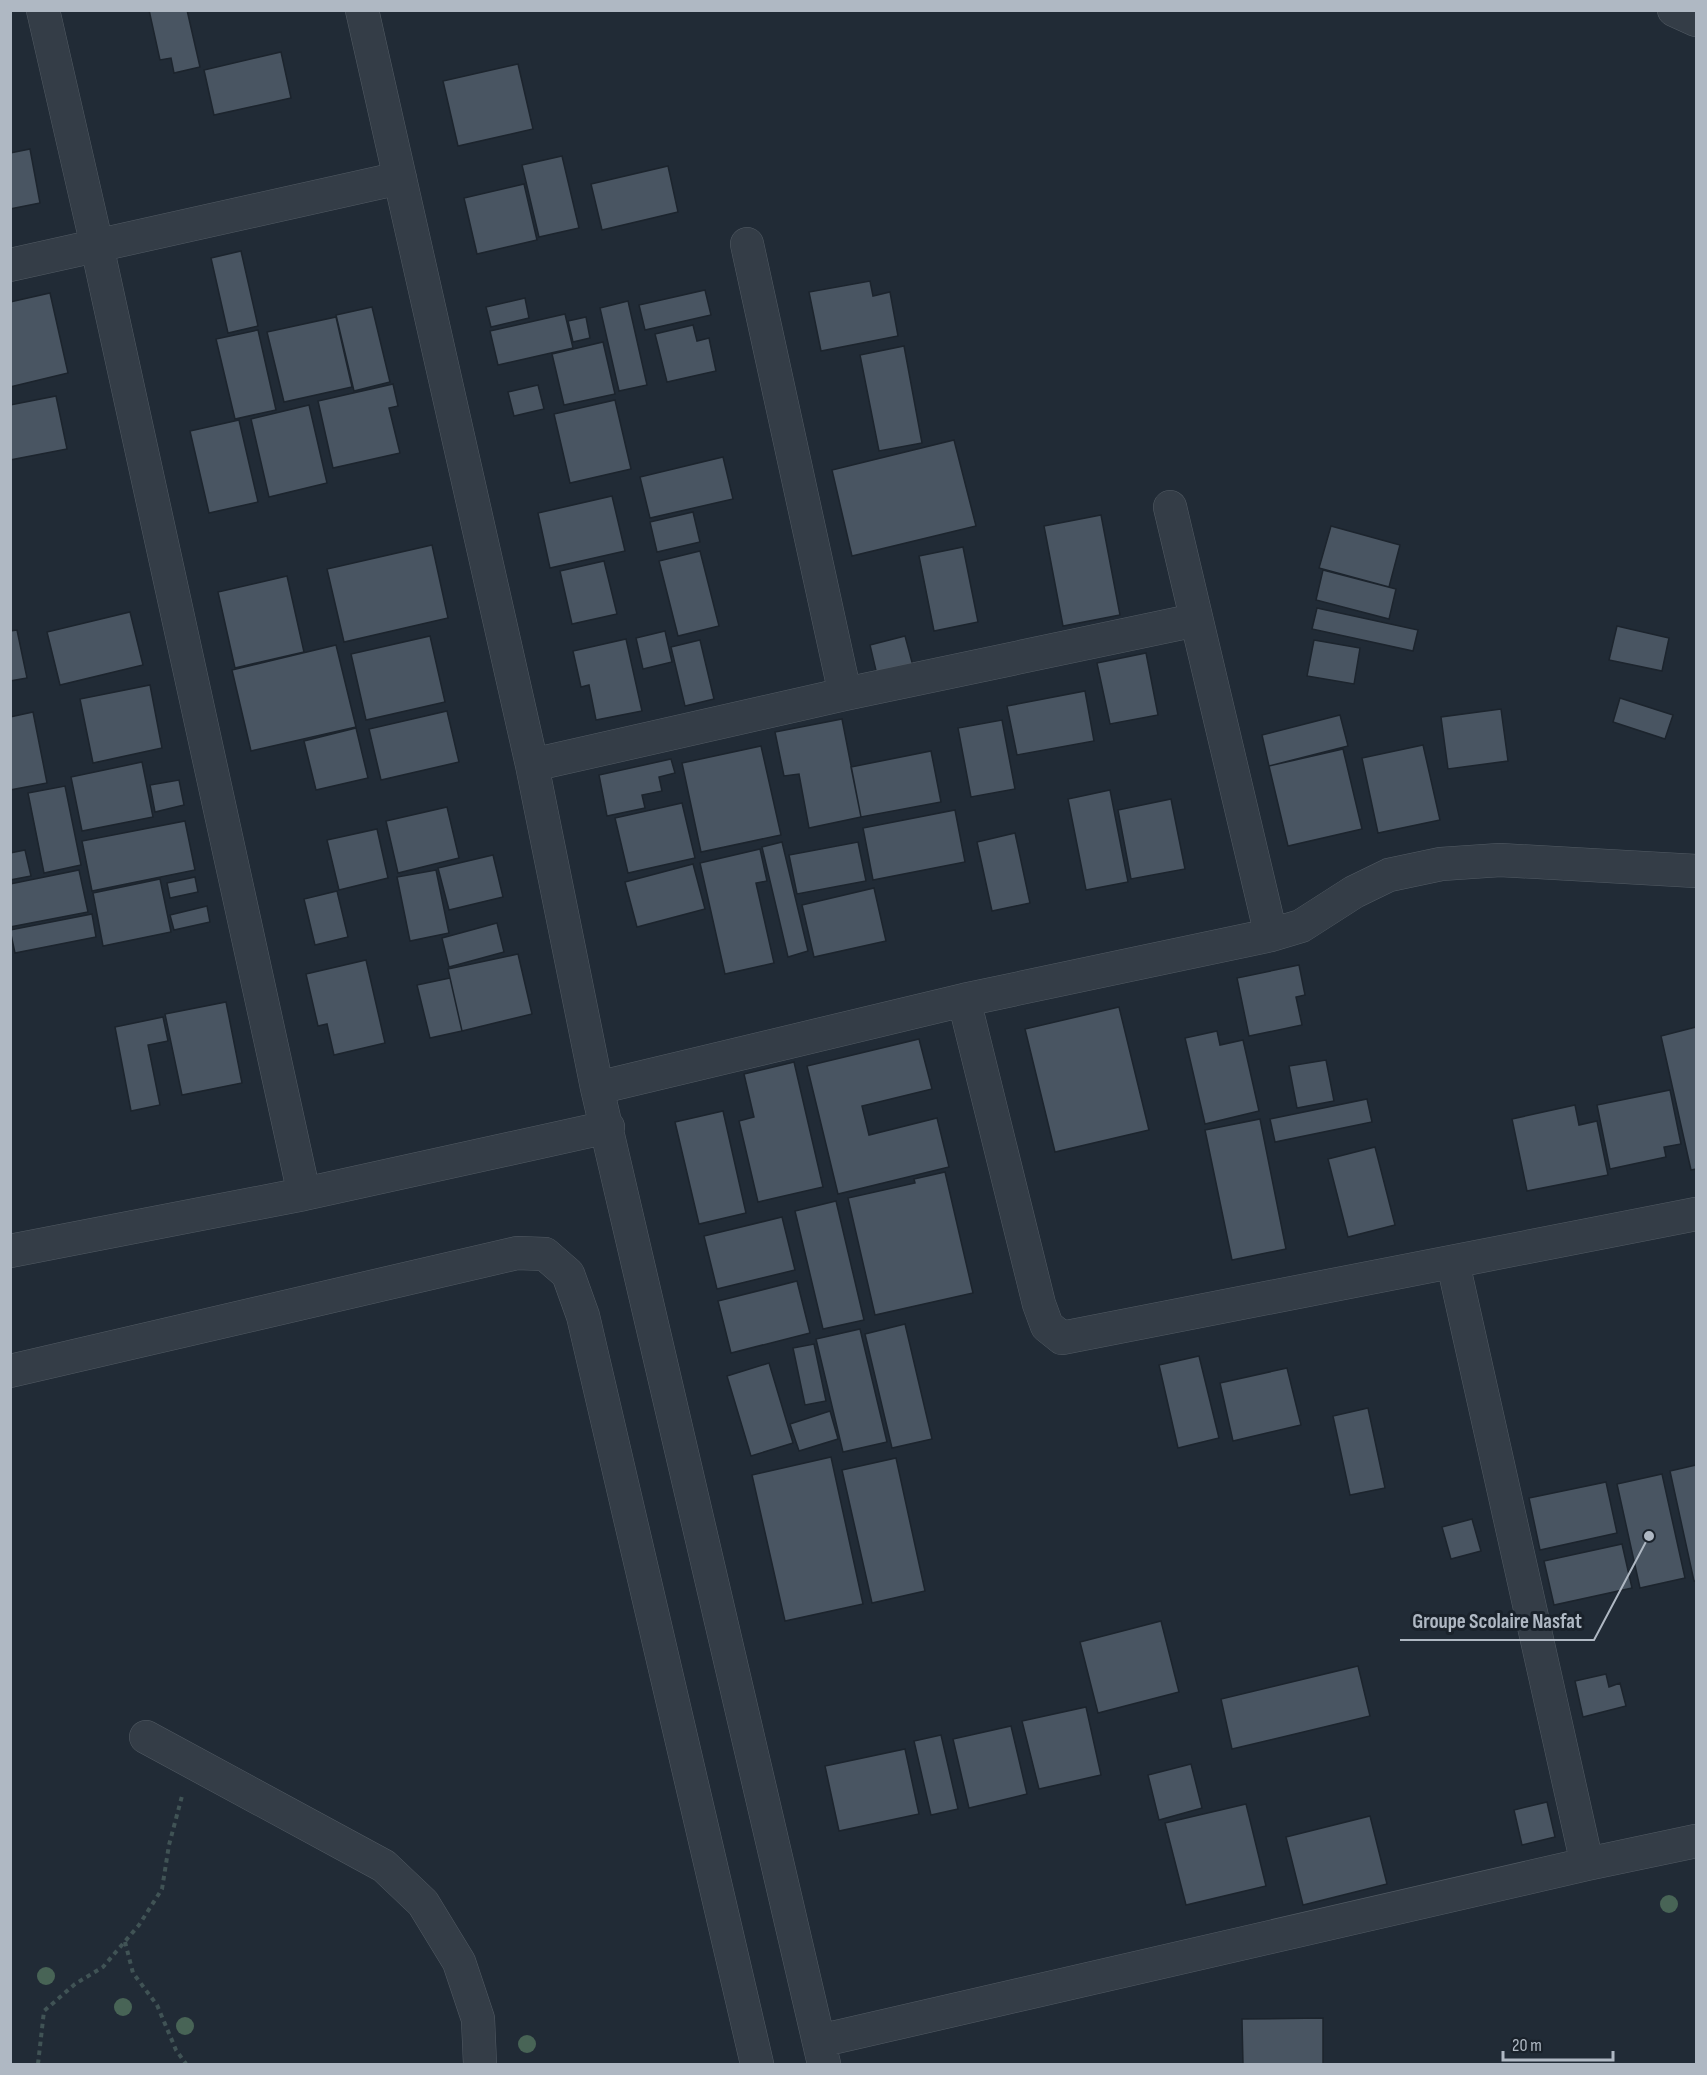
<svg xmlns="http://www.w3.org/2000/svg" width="1707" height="2075" viewBox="0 0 1707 2075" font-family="'Sofia Sans Condensed',sans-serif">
  <rect width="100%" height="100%" fill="#212b36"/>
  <path fill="#495562" stroke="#1c242d" stroke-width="1.5" d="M149 10H187L200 67 174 73 171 58 160 60Z
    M281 52 291 98 214 115 204 70Z
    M518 64 533 129 458 146 443 81Z
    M30 149 40 203 10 209V153Z
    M562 156 579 228 539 237 522 165Z
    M668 166 678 212 602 230 591 184Z
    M524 184 537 240 477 254 464 198Z
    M241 251 258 326 228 333 211 258Z
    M870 281 873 296 890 292 898 336 821 351 809 292Z
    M705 290 711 315 645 330 639 305Z
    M50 293 68 373 10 387V302Z
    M525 298 529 318 491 327 486 307Z
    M628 301 647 385 619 391 600 308Z
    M372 307 390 382 354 391 336 315Z
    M565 314 573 348 498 365 490 331Z
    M336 317 352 387 284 402 267 332Z
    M586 317 590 338 573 342 568 321Z
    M693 325 697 341 709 338 716 371 667 382 655 334Z
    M258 330 276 410 235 419 216 339Z
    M603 342 615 394 564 405 552 354Z
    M904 346 922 443 879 451 860 355Z
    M393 384 398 406 389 408 400 453 333 468 318 401Z
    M538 385 544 409 514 416 508 392Z
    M56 396 67 449 10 460V405Z
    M615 400 631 469 570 483 554 414Z
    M309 405 327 483 269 497 251 419Z
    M239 420 258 502 209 513 190 431Z
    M954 440 976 526 852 556 832 470Z
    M723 457 733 499 650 518 640 477Z
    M612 496 625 551 550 568 538 513Z
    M693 512 700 542 657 552 650 522Z
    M1101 515 1120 615 1063 626 1044 526Z
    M1331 526 1400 545 1389 587 1319 568Z
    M432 545 448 618 344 642 327 569Z
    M963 547 978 622 934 631 919 556Z
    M700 551 719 626 678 636 659 561Z
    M604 561 617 614 572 624 560 571Z
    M1323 570 1396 589 1389 619 1316 600Z
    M287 576 304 652 235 668 218 592Z
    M1317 608 1418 630 1413 651 1312 629Z
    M130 612 143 665 60 685 47 632Z
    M1617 626 1669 638 1662 671 1609 660Z
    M17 630 27 678 10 681V631Z
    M665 631 672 662 643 669 636 638Z
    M430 636 445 702 366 720 351 654Z
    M905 636 913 666 877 675 870 645Z
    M626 639 642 711 596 720 589 685 581 687 573 651Z
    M700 640 714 699 685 706 671 647Z
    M1314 640 1360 648 1354 684 1307 676Z
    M336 645 356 727 251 751 232 670Z
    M1146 653 1158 715 1110 724 1097 663Z
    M150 685 162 748 93 763 80 699Z
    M1085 691 1094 741 1017 755 1007 706Z
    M1620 698 1673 715 1665 739 1613 722Z
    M1501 709 1508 761 1448 769 1441 717Z
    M447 711 459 762 381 780 369 729Z
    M33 712 47 783 10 790V717Z
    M1340 715 1348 746 1269 766 1262 735Z
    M842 719 861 817 809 828 799 774 784 776 775 732Z
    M1002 720 1015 789 971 797 958 728Z
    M356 728 368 778 316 790 304 741Z
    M1423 745 1440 820 1378 833 1362 758Z
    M761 746 781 835 701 852 682 763Z
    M1343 749 1362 829 1288 846 1269 766Z
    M931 751 941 802 861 817 851 767Z
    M671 759 675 773 659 777 662 791 642 795 645 808 607 816 599 775Z
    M142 762 153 817 82 831 71 777Z
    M179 780 184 805 155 812 150 785Z
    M65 786 81 865 44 873 28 793Z
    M1110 790 1128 882 1086 890 1068 799Z
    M1171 799 1185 869 1131 879 1118 810Z
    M682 803 695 858 628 873 615 818Z
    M447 807 459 858 398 873 386 821Z
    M955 810 965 862 873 880 863 828Z
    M185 821 195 870 92 891 82 841Z
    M377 829 388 878 339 890 327 840Z
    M1015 833 1030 903 992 911 977 842Z
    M782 842 808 951 788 957 762 847Z
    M858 842 866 881 797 894 789 855Z
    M760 849 767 881 756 883 774 963 725 974 700 863Z
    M25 850 31 876 10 880V853Z
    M493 855 503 897 449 910 438 868Z
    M693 864 705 909 637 927 625 882Z
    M79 870 88 912 10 927V884Z
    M436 870 449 933 410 941 397 877Z
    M195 877 198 892 170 898 167 883Z
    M160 879 171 932 103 946 93 893Z
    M874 888 886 941 814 957 802 905Z
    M337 891 348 937 315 945 304 899Z
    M207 906 210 922 174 930 170 915Z
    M92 914 96 937 15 953 10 930Z
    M497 923 504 952 449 967 442 938Z
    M518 954 532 1014 462 1031 448 969Z
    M366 960 385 1043 334 1055 327 1024 318 1026 306 974Z
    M1299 965 1305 995 1296 997 1302 1025 1249 1036 1237 978Z
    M450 978 462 1031 430 1038 417 985Z
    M226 1002 242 1083 182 1095 165 1014Z
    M1119 1007 1149 1130 1055 1152 1025 1029Z
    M163 1017 168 1041 148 1045 160 1105 131 1111 115 1027Z
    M1696 1027V1169L1691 1170 1661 1036Z
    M1217 1031 1220 1045 1243 1040 1259 1111 1205 1124 1185 1038Z
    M919 1039 932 1089 862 1106 869 1135 937 1118 949 1167 838 1194 807 1066Z
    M1326 1060 1334 1101 1297 1108 1289 1066Z
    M794 1062 823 1187 758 1202 739 1121 754 1117 744 1074Z
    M1670 1090 1681 1144 1664 1147 1666 1157 1610 1169 1597 1105Z
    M1367 1099 1372 1122 1275 1142 1270 1119Z
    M1575 1105 1579 1125 1597 1121 1608 1175 1527 1191 1512 1119Z
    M723 1111 746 1213 699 1224 675 1122Z
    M1260 1119 1286 1249 1232 1260 1205 1130Z
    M1375 1147 1395 1225 1348 1237 1328 1159Z
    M945 1172 973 1293 875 1315 848 1198 915 1183 914 1179Z
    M836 1201 864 1320 823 1329 795 1211Z
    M782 1217 795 1270 717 1289 704 1236Z
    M797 1281 810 1333 731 1353 718 1301Z
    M905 1324 932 1439 892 1448 865 1334Z
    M860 1329 887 1442 843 1452 816 1339Z
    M814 1344 826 1401 805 1405 793 1348Z
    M1199 1356 1219 1438 1178 1448 1159 1365Z
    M769 1363 793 1443 751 1456 727 1376Z
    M1287 1368 1301 1425 1233 1441 1220 1383Z
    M1368 1408 1385 1488 1350 1495 1333 1416Z
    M830 1411 838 1439 799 1451 790 1424Z
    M831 1457 863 1604 785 1621 752 1475Z
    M896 1458 925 1591 872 1603 842 1470Z
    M1696 1465V1581H1694L1670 1471Z
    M1662 1474 1685 1578 1640 1588 1617 1484Z
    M1606 1482 1617 1533 1540 1550 1529 1498Z
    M1472 1519 1481 1551 1451 1559 1442 1527Z
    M1622 1544 1632 1588 1554 1605 1544 1561Z
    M1161 1621 1179 1692 1098 1713 1080 1642Z
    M1358 1666 1370 1716 1232 1749 1221 1699Z
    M1606 1674 1609 1687 1620 1683 1626 1706 1583 1717 1575 1681Z
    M1086 1707 1101 1775 1039 1789 1022 1721Z
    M1011 1726 1027 1794 969 1808 953 1739Z
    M941 1735 958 1809 931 1815 914 1741Z
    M905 1749 919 1814 839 1831 825 1766Z
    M1191 1764 1202 1808 1159 1820 1148 1775Z
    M1547 1802 1555 1837 1522 1845 1514 1810Z
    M1246 1804 1266 1886 1186 1905 1165 1823Z
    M1370 1816 1387 1884 1303 1905 1286 1837Z
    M1323 2018V2064H1243L1242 2019Z"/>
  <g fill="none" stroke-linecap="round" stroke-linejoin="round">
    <g stroke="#525b64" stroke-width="34">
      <path id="minor" d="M43 10 97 246 304 1194
        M362 10 532 765 597 1088 824 2064
        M1674 10 1696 20
        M747 244 845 694
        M10 265 400 178
        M1170 507 1271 935
        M532 765 845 694 1196 620
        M964 1000 1039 1304 1047 1326 1062 1338 1696 1214
        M597 1088 964 1000 1271 935 1301 926 1354 892 1389 875 1441 864 1500 860 1696 871
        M10 1251 304 1194 608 1127
        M1453 1263 1587 1864
        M10 1371 517 1253 545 1254 568 1274 583 1316 757 2064
        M146 1737 384 1866 423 1903 459 1962 478 2019 480 2064
        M819 2041 1587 1864 1696 1841"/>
    </g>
    <path stroke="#405355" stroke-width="4" stroke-dasharray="4.5 4.5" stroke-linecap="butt" d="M125 1942 133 1973 157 2005 176 2050 186 2064
      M38 2064 44 2011 75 1984 103 1967 139 1925 162 1889 169 1845 182 1796"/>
    <use href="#minor" stroke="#343d47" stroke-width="33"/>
  </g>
  <g fill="#486456">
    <circle cx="1669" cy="1904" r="9"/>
    <circle cx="46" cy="1976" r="9"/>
    <circle cx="123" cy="2007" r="9"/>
    <circle cx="185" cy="2026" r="9"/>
    <circle cx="527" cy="2044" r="9"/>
  </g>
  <path fill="none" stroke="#afb8c3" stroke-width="2" d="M1649 1536L1594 1640H1400"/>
  <circle fill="#afb8c3" stroke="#1a222b" stroke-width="2" cx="1649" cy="1536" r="6"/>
  <g font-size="21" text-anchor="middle" font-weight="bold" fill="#afb8c3" stroke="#1a222b" stroke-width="6" stroke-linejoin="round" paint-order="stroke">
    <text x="1497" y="1628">Groupe Scolaire Nasfat</text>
  </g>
  <rect width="1707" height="2075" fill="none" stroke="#afb8c3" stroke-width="24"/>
  <path d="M1503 2051v9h110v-9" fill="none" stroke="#afb8c3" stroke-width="3"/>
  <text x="1512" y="2051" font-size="18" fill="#afb8c3" stroke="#1a222b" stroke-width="4.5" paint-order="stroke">20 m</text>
</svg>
